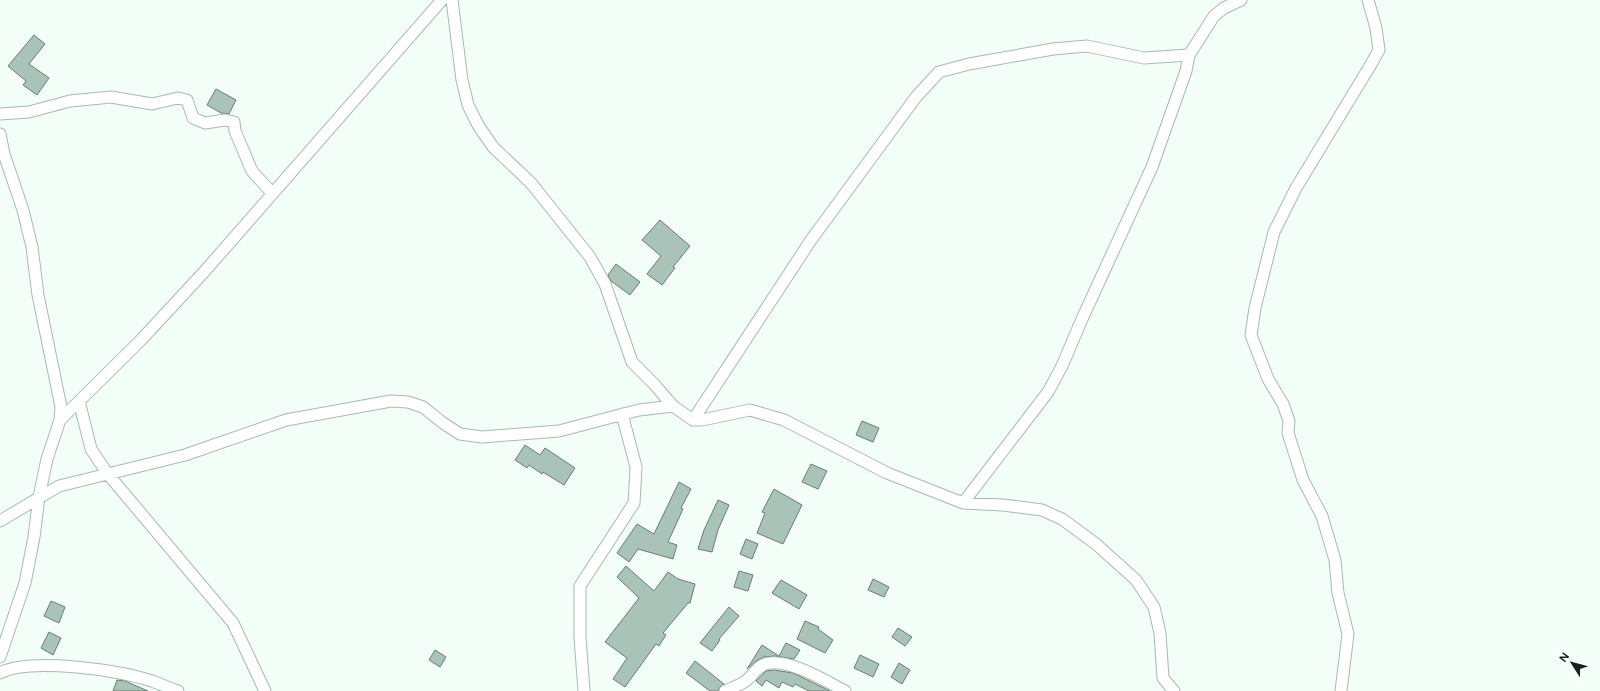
<svg xmlns="http://www.w3.org/2000/svg" width="1600" height="691" viewBox="0 0 1600 691" font-family="Figtree,sans-serif">
  <rect width="100%" height="100%" fill="#f3fef9"/>
  <path fill="#a9c3b9" stroke="#667e75" d="M34 35 45 44 29 64 49 78 37 95 23 85 26 81 8 66Z
    M216 89 236 100 229 114 221 113 207 105Z
    M660 220 690 246 673 267 675 268 662 285 647 274 661 256 642 240Z
    M616 264 640 282 630 295 611 281 608 275Z
    M862 421 879 428 873 442 856 435Z
    M525 445 540 455 545 448 575 468 564 485 543 472 542 474 529 465 527 468 515 460Z
    M811 464 827 471 818 489 802 482Z
    M679 482 691 489 681 508 683 509 668 542 677 545 673 559 638 549 629 562 617 553 637 524 654 534Z
    M774 489 802 505 783 544 757 533 765 513 762 512Z
    M718 500 729 505 718 530 712 552 698 549 704 530Z
    M746 539 758 544 752 559 740 554Z
    M626 566 654 591 668 572 678 579 695 584 690 603H688L663 633 666 635 659 646 656 644 625 687 613 679 627 658 605 642 639 598 617 577Z
    M739 571 753 575 748 591 734 587Z
    M873 579 889 587 884 597 868 590Z
    M781 580 807 595 799 609 772 593Z
    M51 601 65 607 59 623 44 616Z
    M729 607 739 616 719 639 720 640 712 651 700 643Z
    M805 621 819 627 818 629 833 640 825 653 797 639Z
    M898 628 912 637 905 646 892 637Z
    M49 632 61 638 53 655 41 648Z
    M786 643 800 650 794 659 775 656 764 657 756 661 747 669 762 645 779 656Z
    M435 650 446 657 440 667 429 660Z
    M860 655 879 664 873 677 854 668Z
    M695 661 724 684 720 687 718 691H710L686 673Z
    M899 663 910 670 902 684 891 677Z
    M774 670 793 673 830 691H809L795 684 793 687 782 682 779 688 766 680 762 686 756 681 766 671Z
    M117 680 125 681 148 691H113Z"/>
  <g fill="none" stroke-linecap="round" stroke-linejoin="round">
    <g stroke="#a3bcb2" stroke-width="13">
      <path id="minor" d="M452 0 462 80 468 105 478 125 493 147 531 183 590 257 605 284 632 362 654 384 673 406 693 420H702L750 410 784 420 887 473 963 503 1003 505 1042 510 1062 519 1096 544 1136 580 1154 607 1160 633 1163 678 1174 691
        M0 114 29 112 70 101 111 97 152 104 178 98 187 100 193 118 205 123 225 120 234 122 235 131 252 171 272 193
        M0 134 4 154 23 210 32 247 38 295 61 407 60 420 47 459 39 497 34 537 25 583 0 657
        M79 401 91 449 107 473 233 623 265 691
        M60 420 141 340 204 272 442 0
        M693 420 811 240 916 97 939 72 969 64 1053 49 1087 46 1144 58 1189 55
        M963 503 1048 392 1062 366 1082 319 1152 167 1186 71 1189 55 1214 16 1224 8 1241 0
        M0 521 59 486 185 455 286 420 391 401 408 402 423 407 443 423 460 434 482 437 559 431 639 410 673 406
        M0 673C29 657 119 670 152 681 160 684 169 688 178 691
        M584 691 580 637V586L634 503 636 467 622 414
        M725 691C731 688 741 685 747 680 753 675 757 667 765 664 787 657 826 681 845 691
        M1341 691 1348 634 1338 593 1335 560 1322 516 1303 480 1288 433 1289 421 1283 404 1268 379 1251 335 1255 308 1274 232 1296 188 1370 66 1379 50 1376 28 1368 0"/>
    </g>
    <use href="#minor" stroke="#fff" stroke-width="11"/>
  </g>
  <g transform="translate(1572 663) rotate(306)" stroke="#ffffff" stroke-width="3" paint-order="stroke">
  <path d="M0-3L7 15L0 10L-7 15Z" fill="#17211d"/>
  <text y="-6" font-size="11" font-weight="bold" text-anchor="middle" fill="#17211d">N</text>
  </g>
</svg>
